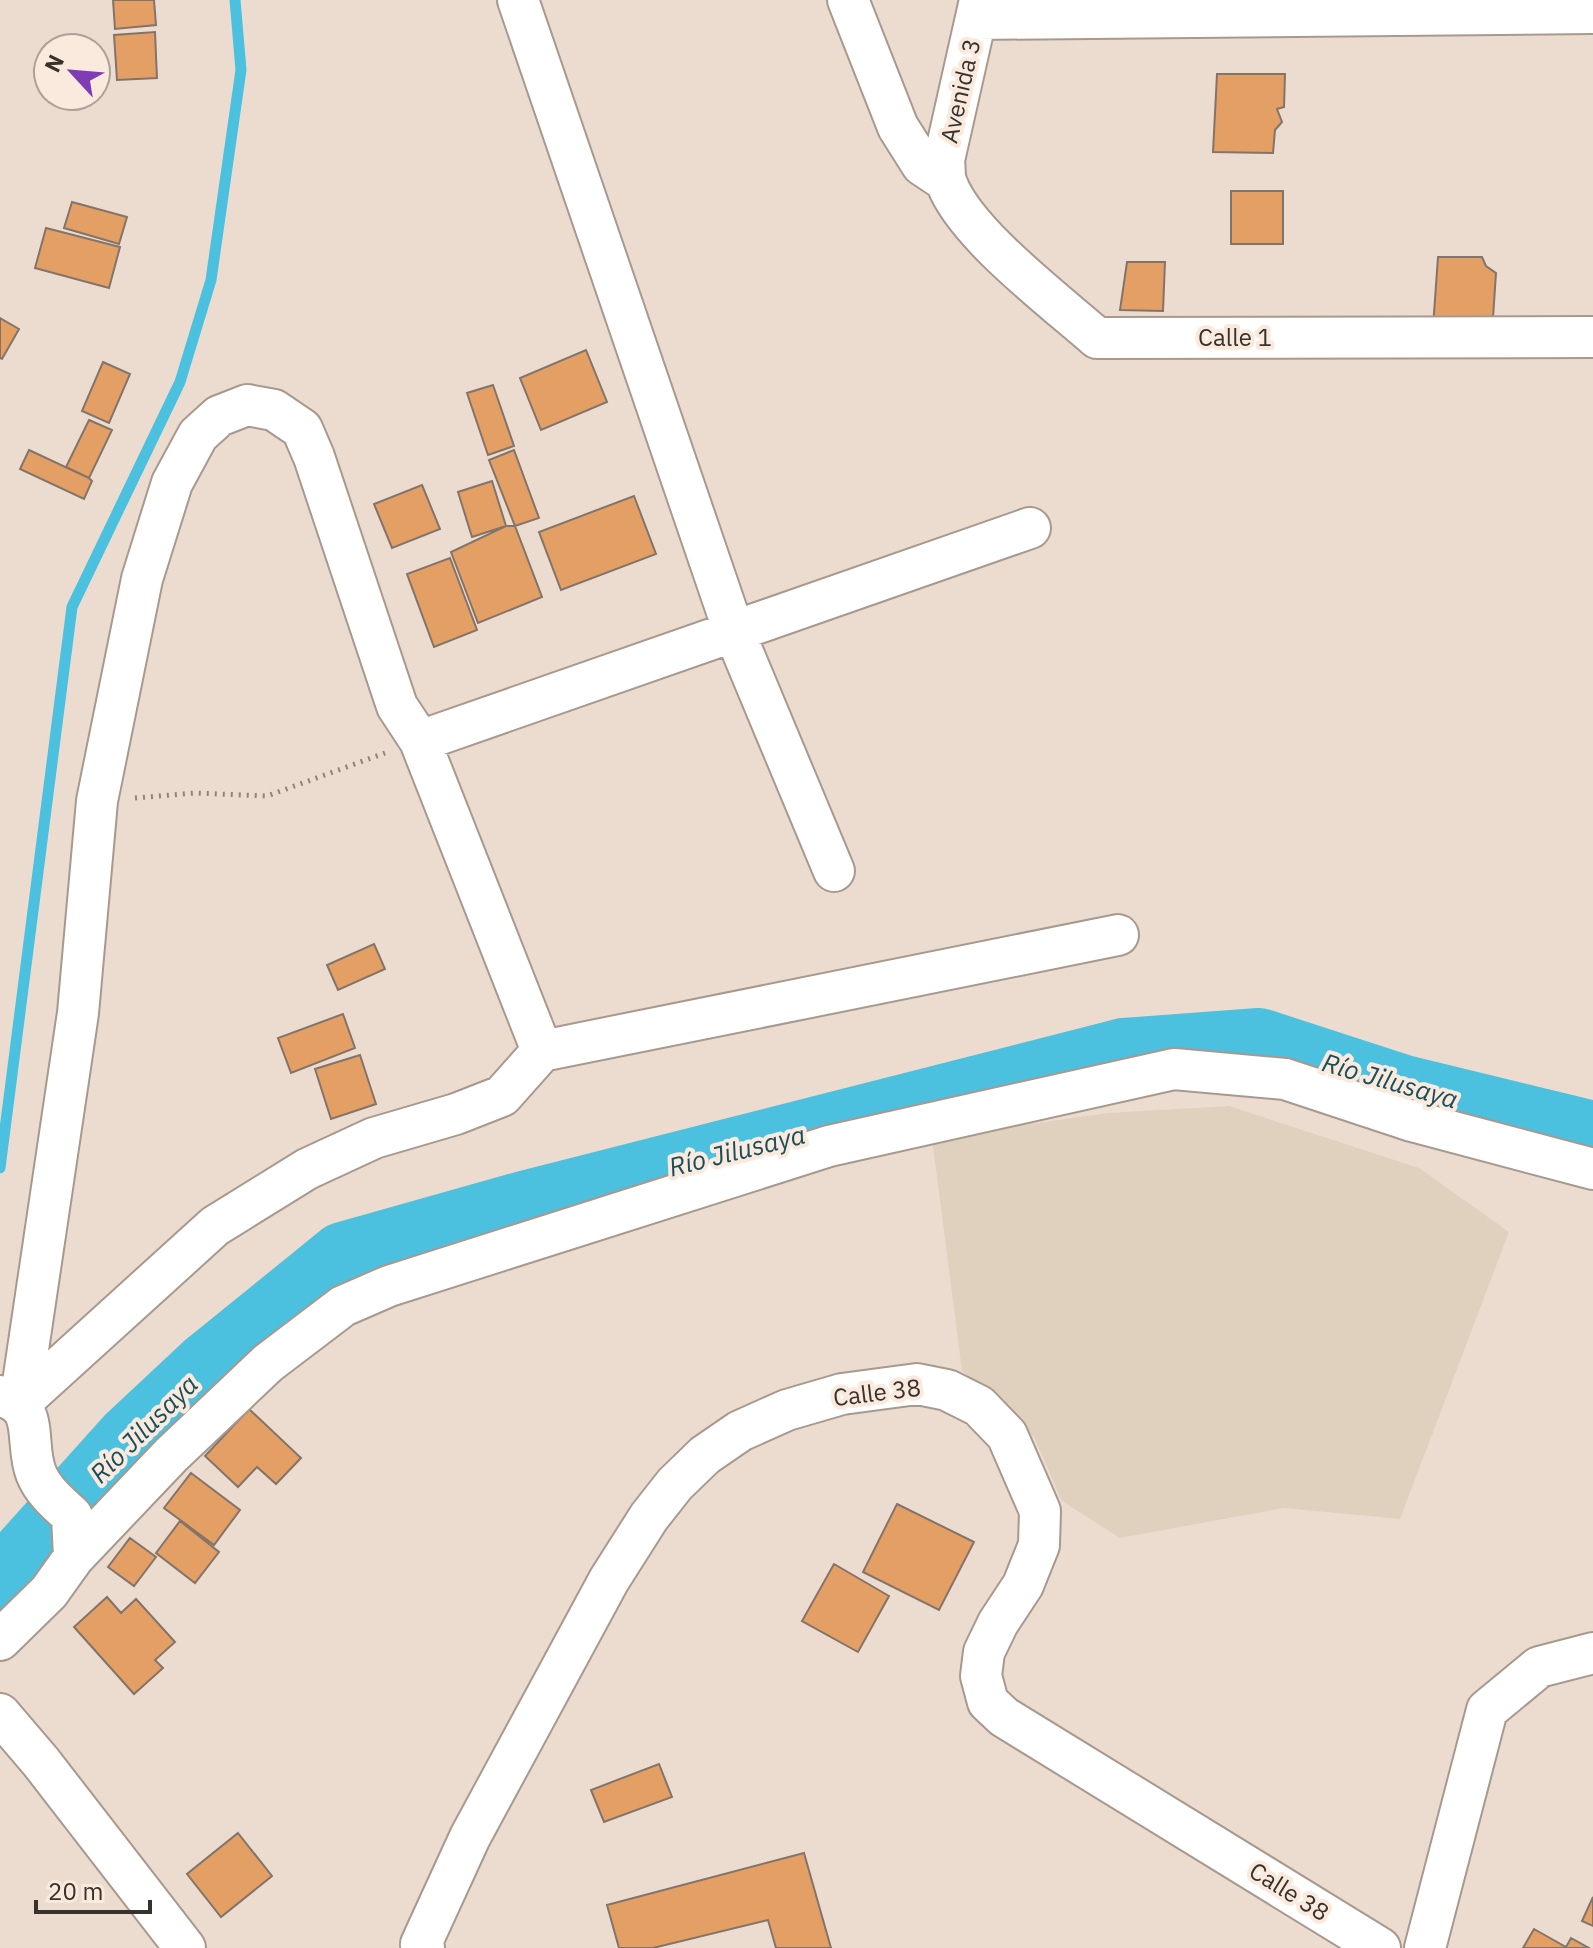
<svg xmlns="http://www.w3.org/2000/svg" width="1593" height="1948" viewBox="0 0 1593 1948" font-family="'IBM Plex Sans',sans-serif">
  <rect width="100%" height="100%" fill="#ecdcd0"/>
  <path fill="#dfd1be" d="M1229 1106 1419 1168 1509 1232 1400 1519 1284 1508 1120 1538 1062 1501 1034 1437 962 1371 932 1138 1108 1113Z"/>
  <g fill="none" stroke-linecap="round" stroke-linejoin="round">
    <path stroke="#4bc1df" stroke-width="11" d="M0 1168 72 607 180 382 211 280 241 70 235 0"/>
    <path stroke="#4bc1df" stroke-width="68" d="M0 1583 130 1438 206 1367 343 1256 524 1205 1124 1052 1259 1042 1404 1089 1593 1135"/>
  </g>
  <path fill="#e49f65" stroke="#83746a" stroke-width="2" d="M113 0H154L156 25 115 29Z
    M155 32 157 78 117 80 114 35Z
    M1217 74H1285L1284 107 1277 109 1282 122 1275 130 1273 153 1213 152Z
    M1231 191H1283V244H1231Z
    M72 202 127 217 119 244 64 228Z
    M46 228 120 247 109 288 35 268Z
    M1438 257H1482L1486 266 1496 273 1492 333 1433 327Z
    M1127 262H1165L1163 311 1120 310Z
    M0 318 19 329 2 359 0 358Z
    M586 350 607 402 541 430 520 378Z
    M103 362 130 374 109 423 82 411Z
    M493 385 514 446 488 455 467 393Z
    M89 420 112 430 89 478 66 467Z
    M29 450 89 478 92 481 84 499 20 469Z
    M514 450 539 518 515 526 489 460Z
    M492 481 506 526 472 537 458 492Z
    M422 485 440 529 392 548 374 504Z
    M634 496 656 554 561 590 539 532Z
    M506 526H515L542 597 478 623 451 552Z
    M450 558 477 630 434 647 407 574Z
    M374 944 385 969 338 990 327 965Z
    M343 1014 355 1048 291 1073 278 1038Z
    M360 1055 376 1104 331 1119 315 1069Z
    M249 1409 301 1458 276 1484 257 1467 238 1487 205 1456Z
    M191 1473 240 1510 214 1545 164 1508Z
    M897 1504 974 1542 939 1610 863 1572Z
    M180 1521 219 1552 195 1583 156 1553Z
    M130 1538 156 1557 134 1586 108 1567Z
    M834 1564 889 1596 858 1652 802 1621Z
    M107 1597 121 1613 136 1599 175 1642 155 1660 163 1668 134 1694 74 1627Z
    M659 1764 672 1797 604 1822 591 1790Z
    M238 1833 272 1876 221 1917 187 1874Z
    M804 1853 831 1948H776L768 1920 653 1948H619L607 1905Z
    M1593 1897V1926L1582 1921Z
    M1534 1929 1566 1947 1571 1938 1589 1948H1523Z"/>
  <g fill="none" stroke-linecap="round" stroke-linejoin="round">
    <g stroke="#a8998e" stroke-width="44">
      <path id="minor" d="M518 0 733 629 834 871
        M848 0 898 127 922 165 946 181
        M980 0 944 160C945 168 944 177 947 184 966 234 1055 301 1097 338L1593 337
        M978 19 1593 13
        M420 741 1030 528
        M0 1396C41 1405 24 1442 36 1473 43 1491 58 1503 72 1516L74 1557
        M20 1403 78 1013 97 801 142 579 172 483 198 435 219 416 247 405 274 410 302 429 314 457 397 706 420 741 542 1051
        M20 1403 215 1226 307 1169 374 1138 456 1114 502 1096 542 1051 1118 935
        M0 1640 49 1592 74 1557 171 1455 268 1363 343 1306 389 1286 829 1146 1174 1069 1285 1079 1412 1121 1593 1169
        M0 1714 41 1762 185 1948
        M424 1948 421 1944 470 1837 609 1580 649 1517 675 1484 705 1455 740 1431 787 1410 842 1394 917 1384 947 1390 979 1406 1007 1435 1040 1511 1039 1545 1023 1585 998 1623 984 1652 981 1676 988 1702 1004 1717 1380 1948
        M1425 1948 1487 1710 1539 1667 1593 1653"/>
    </g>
    <path stroke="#8e847b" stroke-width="5" stroke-dasharray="2 6" stroke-linecap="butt" d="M135 798 195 793 267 796 385 753"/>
    <use href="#minor" stroke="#fff" stroke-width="40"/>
  </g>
  <g text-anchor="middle" stroke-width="8" stroke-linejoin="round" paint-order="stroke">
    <g font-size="24" fill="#38322d" stroke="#faeadd">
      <text transform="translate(961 91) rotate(-77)" y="8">Avenida 3</text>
      <text x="1235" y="346">Calle 1</text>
      <text transform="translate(877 1393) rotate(-7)" y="8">Calle 38</text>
      <text transform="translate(1289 1892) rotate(32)" y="8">Calle 38</text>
    </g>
    <g font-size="26" font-style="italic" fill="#1b4d5a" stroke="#faeadd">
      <text transform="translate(1390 1081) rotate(16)" y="9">Río Jilusaya</text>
      <text transform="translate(737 1151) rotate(-14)" y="9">Río Jilusaya</text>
      <text transform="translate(144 1429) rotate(-45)" y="9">Río Jilusaya</text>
    </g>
  </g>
  <g transform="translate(72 72) rotate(296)"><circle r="38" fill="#faeadd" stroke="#aca097" stroke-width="2"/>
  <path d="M0-6L14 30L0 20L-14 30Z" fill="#7e3db2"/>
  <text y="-12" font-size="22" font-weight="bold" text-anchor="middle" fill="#38322d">N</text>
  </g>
  <path d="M36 1900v12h114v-12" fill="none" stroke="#38322d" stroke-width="4"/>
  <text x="48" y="1900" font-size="24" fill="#38322d" stroke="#faeadd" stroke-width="6" paint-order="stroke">20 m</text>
</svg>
